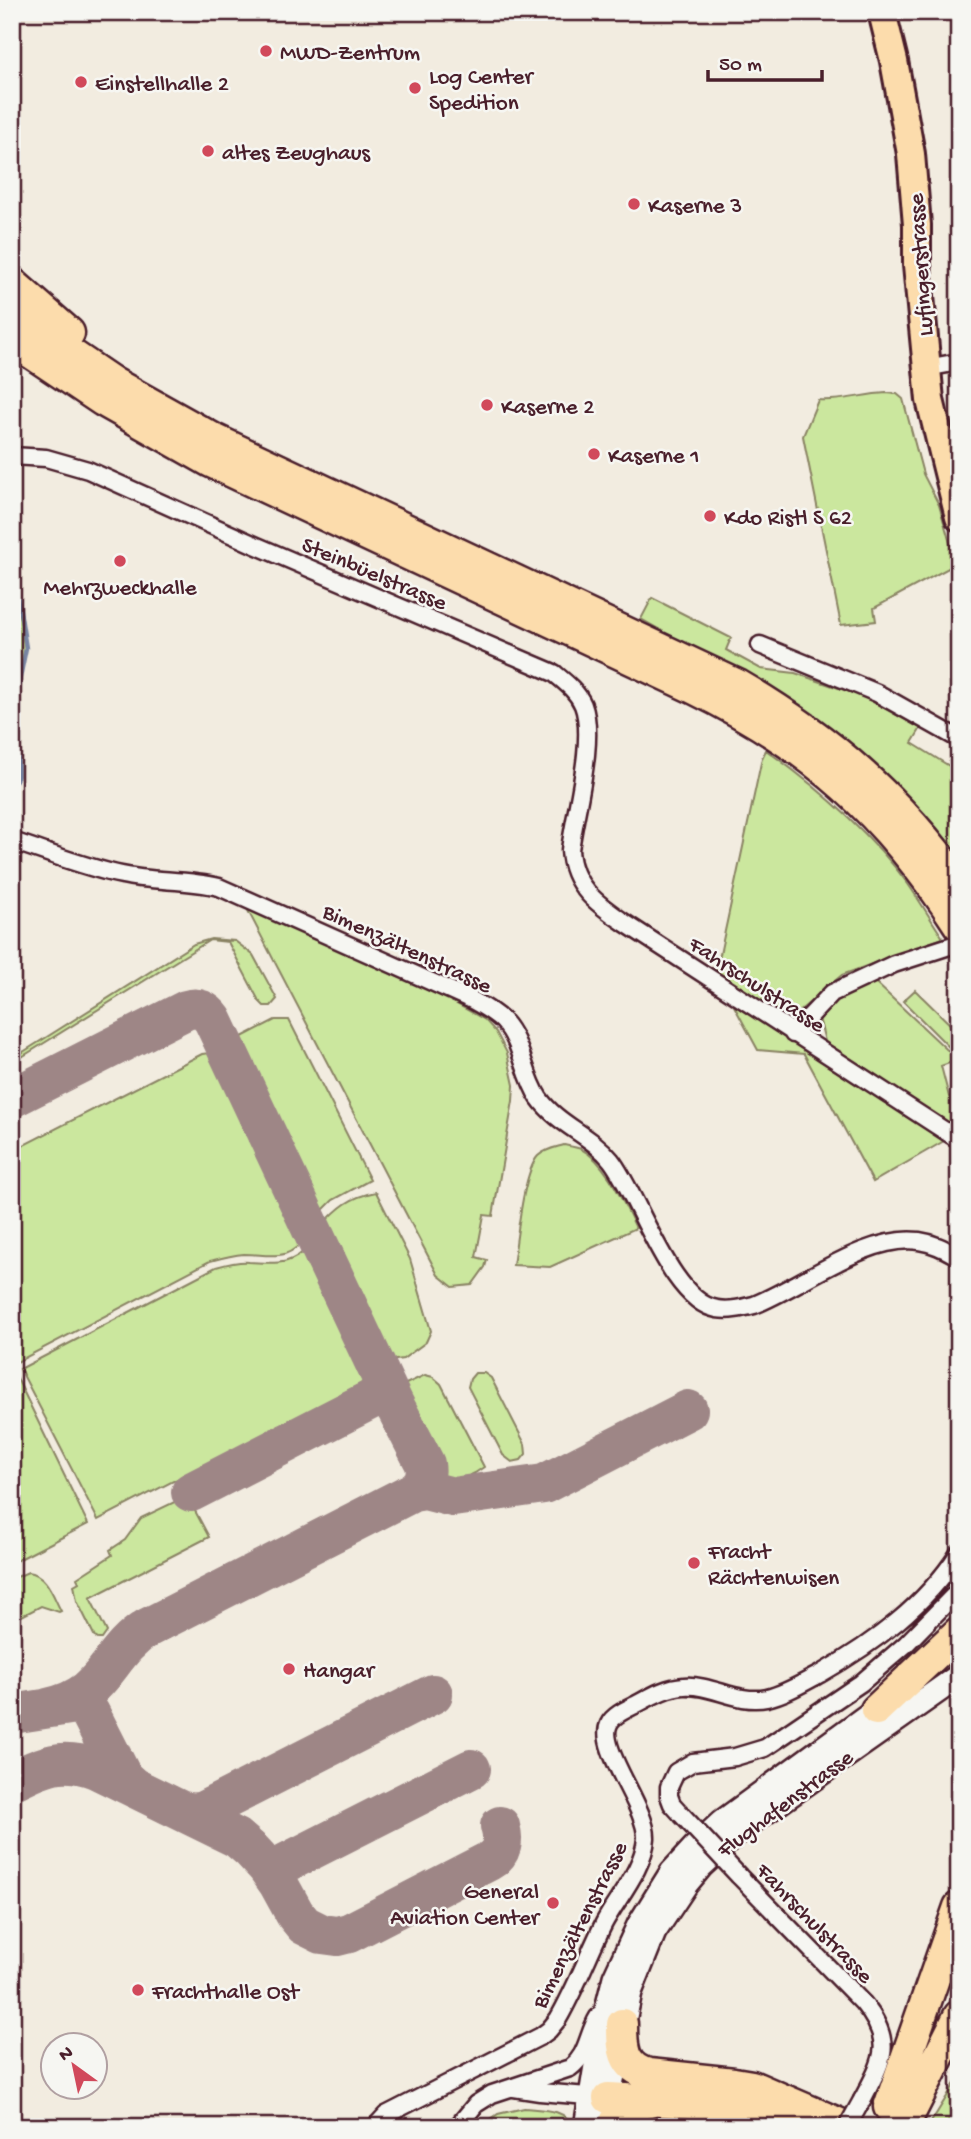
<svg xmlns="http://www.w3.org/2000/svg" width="971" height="2139" viewBox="0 0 971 2139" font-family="'Gochi Hand',sans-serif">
  <rect width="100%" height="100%" fill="#f2ece0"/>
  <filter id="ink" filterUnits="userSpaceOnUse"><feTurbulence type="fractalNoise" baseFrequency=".0143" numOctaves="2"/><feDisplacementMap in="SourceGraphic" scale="14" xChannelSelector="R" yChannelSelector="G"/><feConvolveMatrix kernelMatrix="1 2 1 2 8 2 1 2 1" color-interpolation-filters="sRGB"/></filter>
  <g filter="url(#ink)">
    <path fill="#cbe79e" stroke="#8a8364" stroke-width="2" d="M886 393 897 394 903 399 923 474 939 505 956 564 874 608 876 621 841 625 803 436 818 400C841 402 863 394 886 393Z
      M12 572 25 649 17 688 12 764Z
      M652 598 731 638 726 650 761 669 795 673 862 696 921 728 912 743 959 772V867L699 652 641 619Z
      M766 750C819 788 869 831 908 884 920 901 931 920 943 938L842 975 796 1014 779 1016 716 973 762 758Z
      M245 905 446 998 485 1020 496 1032 507 1053 514 1085 513 1101 493 1216 484 1215 476 1257 487 1260 485 1267 472 1285 453 1287 438 1275Z
      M211 939 235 941 253 955 277 999 271 1006H264L259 1001 228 942 210 940 12 1063V1059L194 944Z
      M875 982 958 1060 941 1066 949 1097 959 1096V1131L826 1045 819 1018 836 1000Z
      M915 990 959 1033V1057L903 1001Z
      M733 1004 933 1133 944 1141 873 1182 804 1054 758 1050Z
      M275 1020H289L370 1180 333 1200 316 1217 239 1053 240 1038Z
      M210 1053 218 1056 224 1062 306 1236C289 1263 270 1254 244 1254 232 1255 221 1258 210 1261L17 1362 12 1354V1151L202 1054Z
      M564 1145C569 1146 576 1147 581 1149 606 1161 624 1204 636 1228L550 1267 513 1265C517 1241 523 1172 538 1156 546 1149 554 1148 564 1145Z
      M376 1192 410 1259 431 1331 426 1342 403 1359 389 1361 379 1351 321 1226C339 1207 350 1197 376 1192Z
      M310 1245 367 1366V1375L361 1384 98 1520 20 1369 216 1267C227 1264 238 1261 249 1262 275 1263 291 1267 310 1245Z
      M14 1372 88 1524 12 1563V1373Z
      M475 1373H484L491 1378 525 1444 526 1454 521 1460 512 1462 503 1455 468 1387 470 1379Z
      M425 1375 433 1377 441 1384 484 1467 475 1473 446 1487 397 1388Z
      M187 1496 209 1537 90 1598 107 1632 102 1639H98L95 1637 77 1601 74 1585 79 1582 77 1578 112 1555 110 1550 125 1540 141 1518Z
      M28 1572C47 1574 53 1596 61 1611L59 1612 41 1606 12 1621V1579Z
      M959 2077V2107L947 2127H928Z
      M524 2108C543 2110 564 2108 574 2127H480L498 2114Z"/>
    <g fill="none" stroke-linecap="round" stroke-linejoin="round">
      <path stroke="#7784a2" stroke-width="4.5" d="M12 561 26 648 18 687V776L12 787"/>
      <path stroke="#9e8686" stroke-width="40" d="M12 1098 186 1010C198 1006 206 1010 213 1020L394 1404 425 1464C427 1476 424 1485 413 1492L147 1628C104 1656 107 1696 47 1708
        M191 1492 376 1397H387L394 1404
        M413 1492 425 1490 453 1497 544 1484 688 1410
        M12 1714 76 1704 84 1706 90 1713 123 1778 133 1787
        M12 1781C44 1765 61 1756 96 1769L237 1838 252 1851 266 1866 278 1883 295 1914 304 1925 322 1934 337 1936 349 1933 489 1861C503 1853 504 1840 500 1826
        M183 1811 195 1813 203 1811 433 1694
        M270 1871 471 1769"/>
      <g stroke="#4a1f2b" stroke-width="21">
        <path id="street" d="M926 368 959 362
          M12 456 46 458 88 470 255 545 554 673C565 682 577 691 583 705 596 739 575 811 570 850 572 886 597 904 625 923L959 1140
          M760 645 877 693 959 739
          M12 841C47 852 86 868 122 875 154 882 187 879 219 887L472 1000C483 1006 494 1012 503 1021 523 1043 523 1074 539 1098 558 1125 591 1135 611 1160 639 1196 671 1302 717 1309 730 1311 742 1308 754 1305 802 1286 867 1234 919 1241 934 1243 946 1250 959 1257
          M793 1034 832 993 894 964 959 943
          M682 1815 672 1804 669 1796V1787L676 1772 693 1762 735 1757 765 1748 861 1683 905 1645 959 1590
          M739 1876 863 2003C895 2042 883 2060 862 2100
          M514 2088 540 2092 599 2097
          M375 2127 386 2115 541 2036 549 2030 558 2019C576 1988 588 1955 604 1923 618 1897 644 1868 646 1838 647 1807 597 1748 609 1724 613 1715 627 1709 635 1705 650 1697 666 1687 684 1686 712 1684 737 1704 767 1698 785 1694 803 1683 820 1674 874 1643 925 1606 959 1553
          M457 2127 476 2104 492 2094 570 2068C588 2055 587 2035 598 2017"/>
      </g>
      <g stroke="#4a1f2b" stroke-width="28">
        <path id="secondary" d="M605 2114 630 1992 654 1932 686 1884 701 1866 740 1830 959 1676
          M586 2127 602 2029 615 1977 639 1925 672 1872 695 1847 722 1822 889 1700"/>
      </g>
      <g stroke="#4a1f2b" stroke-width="32">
        <path id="primary" d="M882 12 894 61 911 154 917 225V265L930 400 959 517"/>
      </g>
      <g stroke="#4a1f2b" stroke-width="35">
        <path id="highway" d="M12 283 69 333
          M12 314 112 382 214 439 738 685C827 737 900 799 959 884
          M12 340 103 401 211 462 693 688C812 746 887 813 959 925
          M876 1710 959 1632
          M622 2024C622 2047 622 2068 649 2074L734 2083 752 2086 847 2127
          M608 2098C673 2102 742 2101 802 2127
          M889 2107 959 1907
          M613 2127C619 2109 633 2105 650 2102
          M903 2127 959 2016"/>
      </g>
      <use href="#street" stroke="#f6f6f2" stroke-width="16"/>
      <use href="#secondary" stroke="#f6f6f2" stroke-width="23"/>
      <use href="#primary" stroke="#fcdcac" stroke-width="26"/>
      <use href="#highway" stroke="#fcdcac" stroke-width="30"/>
      <g stroke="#4a1f2b" stroke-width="21" stroke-linecap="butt">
        <path id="street-bridge" d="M682 1815 739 1876
          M847 2127 862 2100"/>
      </g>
      <use href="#street-bridge" stroke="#f6f6f2" stroke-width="16"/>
    </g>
  </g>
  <g fill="#d1495b" stroke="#f6f6f2" stroke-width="2.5">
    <circle cx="266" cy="51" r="7"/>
    <circle cx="81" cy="82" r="7"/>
    <circle cx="415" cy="88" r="7"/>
    <circle cx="208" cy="151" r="7"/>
    <circle cx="634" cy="204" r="7"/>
    <circle cx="487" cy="405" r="7"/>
    <circle cx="594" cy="454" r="7"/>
    <circle cx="710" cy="516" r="7"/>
    <circle cx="120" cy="561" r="7"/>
    <circle cx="694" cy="1563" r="7"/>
    <circle cx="289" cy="1669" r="7"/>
    <circle cx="553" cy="1903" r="7"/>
    <circle cx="138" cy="1990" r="7"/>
  </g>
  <g text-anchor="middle" stroke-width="5" stroke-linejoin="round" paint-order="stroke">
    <g font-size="23" fill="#4a1f2b" stroke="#f6f6f2" text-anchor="start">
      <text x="280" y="59">MWD-Zentrum</text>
      <text x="429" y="83">Log Center<tspan x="429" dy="26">Spedition</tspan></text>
      <text x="95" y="90">Einstellhalle 2</text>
      <text x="222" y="159">altes Zeughaus</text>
      <text x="648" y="212">Kaserne 3</text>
      <text x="501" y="413">Kaserne 2</text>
      <text x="608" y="462">Kaserne 1</text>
      <text x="724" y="524">Kdo Ristl S 62</text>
      <text x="120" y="594" text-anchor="middle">Mehrzweckhalle</text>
      <text x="708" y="1558">Fracht<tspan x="708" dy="26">Rächtenwisen</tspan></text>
      <text x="303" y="1677">Hangar</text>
      <text x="539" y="1898" text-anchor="end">General<tspan x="539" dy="26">Aviation Center</tspan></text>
      <text x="152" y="1998">Frachthalle Ost</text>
    </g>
    <g font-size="23" fill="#4a1f2b" stroke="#f6f6f2">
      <text transform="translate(919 265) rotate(-94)" y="8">Lufingerstrasse</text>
      <text transform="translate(375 572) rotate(23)" y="8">Steinbüelstrasse</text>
      <text transform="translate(408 947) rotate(25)" y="8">Bimenzältenstrasse</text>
      <text transform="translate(758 983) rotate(33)" y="8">Fahrschulstrasse</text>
      <text transform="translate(784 1802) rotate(-37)" y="8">Flughafenstrasse</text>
      <text transform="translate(816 1922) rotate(46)" y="8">Fahrschulstrasse</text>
      <text transform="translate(578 1924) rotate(-63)" y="8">Bimenzältenstrasse</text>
    </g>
  </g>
  <rect width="971" height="2139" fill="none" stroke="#f6f6f2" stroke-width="42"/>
  <rect x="21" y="21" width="929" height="2097" fill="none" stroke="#4a1f2b" stroke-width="2.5" filter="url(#ink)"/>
  <g transform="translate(74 2066) rotate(327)"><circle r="33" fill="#f6f6f2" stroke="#b1a0a2" stroke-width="2"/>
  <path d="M0-5L12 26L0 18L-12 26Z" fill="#d1495b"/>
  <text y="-10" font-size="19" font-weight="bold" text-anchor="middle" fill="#4a1f2b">N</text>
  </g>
  <path d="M708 70v10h114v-10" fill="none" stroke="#4a1f2b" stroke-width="3.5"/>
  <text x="719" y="70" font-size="21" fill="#4a1f2b" stroke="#f6f6f2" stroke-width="5" paint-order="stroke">50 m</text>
</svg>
